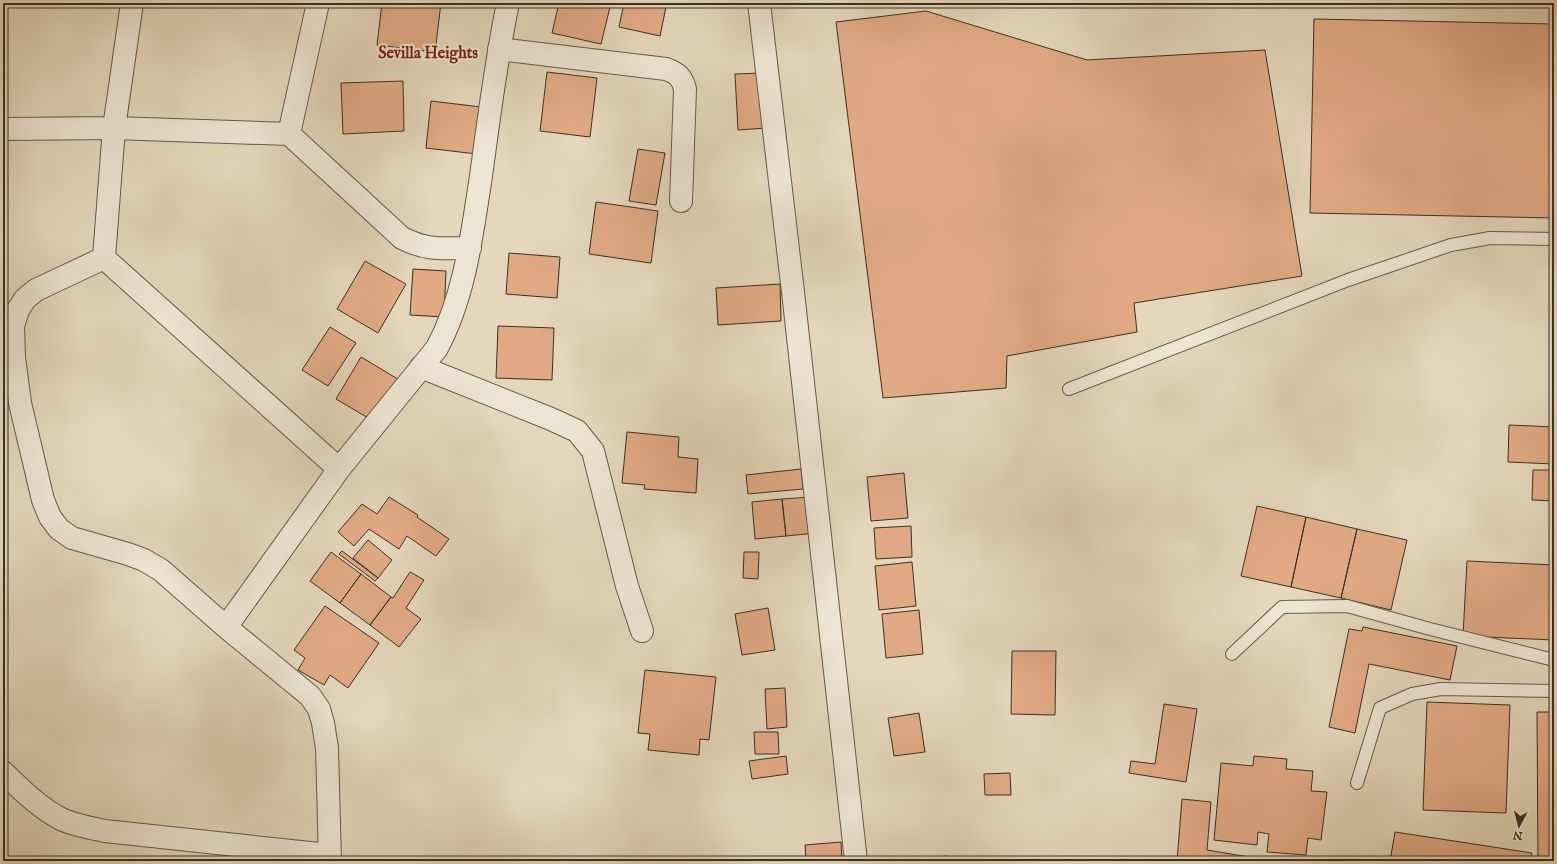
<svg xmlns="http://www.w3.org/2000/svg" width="1557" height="864" viewBox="0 0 1557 864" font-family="'IM FELL English',serif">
  <rect width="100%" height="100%" fill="#e4d7bc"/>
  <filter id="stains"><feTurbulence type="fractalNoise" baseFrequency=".005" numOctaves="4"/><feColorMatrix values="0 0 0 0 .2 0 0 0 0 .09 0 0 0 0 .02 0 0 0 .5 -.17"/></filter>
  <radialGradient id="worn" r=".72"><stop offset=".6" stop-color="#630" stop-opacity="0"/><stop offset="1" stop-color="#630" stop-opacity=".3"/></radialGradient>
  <path fill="#e1aa85" stroke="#393026" d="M382 3H441L435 52 377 45Z
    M559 3H611L601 44 552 33Z
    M624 3H647L666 7 660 36 619 27Z
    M926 11 1087 60 1265 50 1302 276 1134 303 1137 332 1007 356 1006 388 883 398 836 22Z
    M1314 19 1554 24V218L1310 213Z
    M547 72 597 78 590 137 540 131Z
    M763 73 766 128 738 130 735 74Z
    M403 81 404 131 343 134 341 83Z
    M431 101 481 107 477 154 426 148Z
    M638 149 665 153 656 205 629 201Z
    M596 202 658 211 651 263 589 254Z
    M509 253 560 257 557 298 506 294Z
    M365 261 406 284 378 333 337 309Z
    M413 269 446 271 444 317 410 315Z
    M780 284 781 321 718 325 716 288Z
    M498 326 554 328 552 380 496 378Z
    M330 327 356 343 328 386 302 370Z
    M361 357 401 381 375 422 336 399Z
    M1509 425 1554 427V464L1508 462Z
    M627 432 679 437 678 457 698 459 696 493 644 489 645 485 622 483Z
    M801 469 803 489 748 494 746 475Z
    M1533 470H1554V501L1532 500Z
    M904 473 908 518 871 521 867 477Z
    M389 497 418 515 417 517 449 539 436 556 407 536 399 549 369 529 354 546 338 532 362 504 377 514Z
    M812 497 816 533 786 536 782 499Z
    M782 499 786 536 755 539 752 502Z
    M1257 506 1306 517 1291 587 1241 576Z
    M1306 517 1357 529 1341 598 1291 587Z
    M911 526 912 557 876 559 874 528Z
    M1357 529 1407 540 1391 610 1341 598Z
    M368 540 392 560 378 578 353 558Z
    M342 551 378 578 375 581 339 554Z
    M331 552 361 574 340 603 310 581Z
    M744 552H759L758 579 743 578Z
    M1467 561 1554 565V640L1463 636Z
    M912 562 916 606 879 610 875 566Z
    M410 572 424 580 406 608 421 619 399 647 370 625 391 597 393 598Z
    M361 574 391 597 370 625 340 603Z
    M325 606 379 643 348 688 330 675 324 685 298 670 305 658 294 650Z
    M768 608 775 650 742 655 735 614Z
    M919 610 923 654 886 658 882 614Z
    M1363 627 1457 646 1450 680 1369 664 1355 733 1329 727 1349 629 1362 631Z
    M1012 651H1056L1055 715 1011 714Z
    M645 670 716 677 709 740 700 739 699 755 648 750 650 734 638 733Z
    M785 688 787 727 767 729 765 689Z
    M1427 702 1510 705 1506 813 1423 810Z
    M1164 704 1197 709 1186 782 1129 773 1131 761 1155 764Z
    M1537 712H1554V861H1538Z
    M919 713 925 752 894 756 888 718Z
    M754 732H778L779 754H755Z
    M786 756 788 774 752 779 749 761Z
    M1254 756 1287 759 1286 769 1313 771 1311 791 1327 792 1321 840 1308 838 1306 855 1267 852 1269 834 1258 832 1257 845 1214 840 1221 763 1253 766Z
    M1010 773 1011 795H985L984 774Z
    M1182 799 1211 802 1207 850 1267 860V861H1177Z
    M1395 832 1532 853 1531 861H1390Z
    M841 842 842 861H806L805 845Z
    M947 856V861H910V860Z"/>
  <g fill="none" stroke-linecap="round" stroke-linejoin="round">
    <g stroke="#645a4c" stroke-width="14">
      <path id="lane" d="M1069 389 1348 280 1451 245 1490 238 1554 239
        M1232 654 1282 607 1347 606 1430 629 1554 660
        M1357 783 1380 708 1412 694 1441 689 1554 691"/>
    </g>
    <g stroke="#645a4c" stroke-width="24">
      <path id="street" d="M132 3 114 128 104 258 36 290 25 299 18 310 13 326 14 357 20 403 43 500 50 517 59 529 72 538 128 554 144 560 161 570 226 627
        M759 3 793 292 856 861
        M499 49 666 69C677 73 682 77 685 89L681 201
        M3 129 114 128 289 134 402 238C427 251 443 248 470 248
        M289 134 318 3
        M104 258 339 469
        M421 367 551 419 577 431 593 451 627 586 642 631
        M3 772C21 789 38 807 61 819 74 825 90 828 105 831L329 855
        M330 861 327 748 323 723 319 709 310 696 226 627 339 469 437 348C465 296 472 234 481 176 489 118 496 60 508 3"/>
    </g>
    <use href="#lane" stroke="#ede5d3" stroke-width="12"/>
    <use href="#street" stroke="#ede5d3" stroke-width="22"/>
  </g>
  <g text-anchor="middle" stroke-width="4" stroke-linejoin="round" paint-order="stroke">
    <g font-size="16" font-weight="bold" fill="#7a1f14" stroke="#ede5d3">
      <text x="428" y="58">Sevilla Heights</text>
    </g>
  </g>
  <rect width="1557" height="864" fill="none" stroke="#e4d7bc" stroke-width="16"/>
  <rect x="4" y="4" width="1549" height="856" fill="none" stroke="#393026" stroke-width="2"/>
  <rect x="8" y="8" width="1541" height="848" fill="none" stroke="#393026"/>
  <g transform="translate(1519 826) rotate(187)" stroke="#ede5d3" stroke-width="3" paint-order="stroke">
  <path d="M0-3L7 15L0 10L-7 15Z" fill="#393026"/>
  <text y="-6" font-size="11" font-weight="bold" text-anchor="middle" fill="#393026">N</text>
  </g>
  <rect width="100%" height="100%" filter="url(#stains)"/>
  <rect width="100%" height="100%" fill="url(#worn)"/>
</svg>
